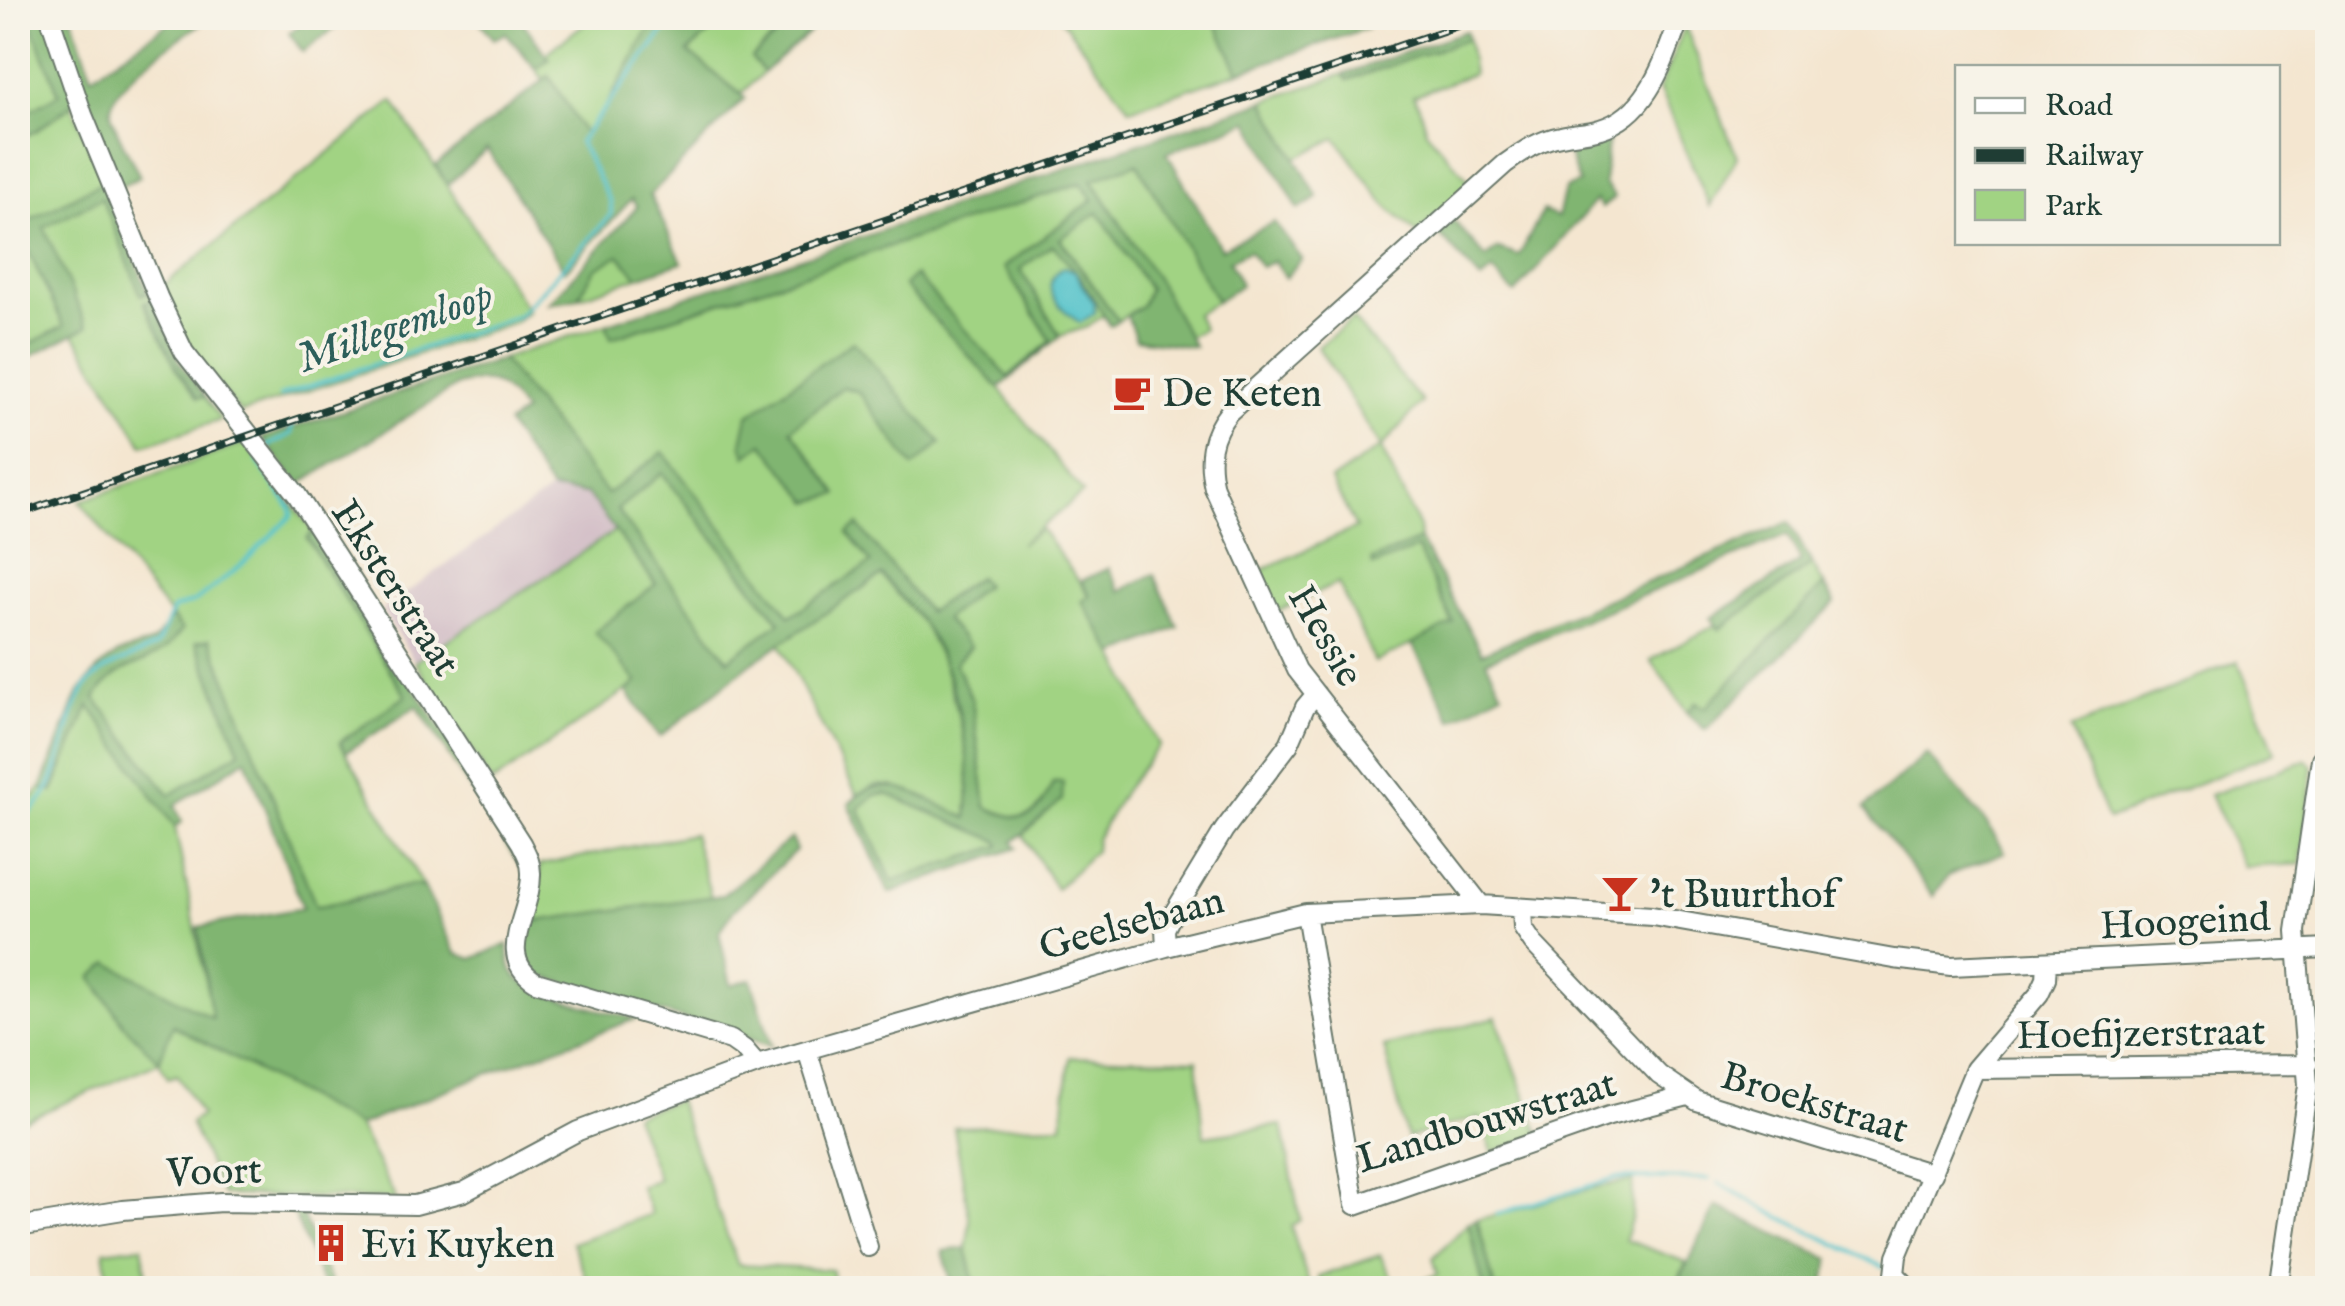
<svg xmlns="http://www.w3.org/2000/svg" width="2345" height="1306" viewBox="0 0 2345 1306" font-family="'IM FELL English',serif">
  <rect width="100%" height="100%" fill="#f7f3e8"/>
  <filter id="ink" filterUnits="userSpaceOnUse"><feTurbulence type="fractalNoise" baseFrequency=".01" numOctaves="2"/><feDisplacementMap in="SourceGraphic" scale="20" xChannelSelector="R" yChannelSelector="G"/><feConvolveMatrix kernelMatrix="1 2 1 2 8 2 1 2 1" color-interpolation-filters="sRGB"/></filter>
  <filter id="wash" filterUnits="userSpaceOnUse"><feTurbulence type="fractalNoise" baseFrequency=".0048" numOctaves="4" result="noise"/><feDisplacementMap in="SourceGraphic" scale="40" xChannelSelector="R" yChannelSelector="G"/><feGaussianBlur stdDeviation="2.25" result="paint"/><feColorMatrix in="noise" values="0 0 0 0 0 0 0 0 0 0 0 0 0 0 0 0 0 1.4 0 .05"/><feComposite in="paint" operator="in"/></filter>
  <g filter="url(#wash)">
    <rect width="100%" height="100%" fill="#f4e6d0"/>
    <path fill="#d2bdc6" d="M551 490 587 494 615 531 415 662 382 610Z"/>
    <path fill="#a1d383" stroke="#60885c" stroke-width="2.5" d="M29 18 59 95 18 117V23Z
      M591 18 656 19 601 115 584 133 549 76 543 80 536 69 549 59 546 54Z
      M727 18H796L751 58 764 72 741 94 688 52Z
      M1060 18H1213L1239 72 1130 109Z
      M1685 26 1737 157 1710 206 1659 89Z
      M1468 39 1473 74 1413 96 1419 106 1426 131 1471 183 1418 234 1386 206 1336 138 1296 158 1264 101 1344 74 1348 80Z
      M393 101 528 311 515 322 241 413 193 354 159 289Z
      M72 105 104 181 18 226V139L36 131Z
      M1137 163 1217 301 1196 314 1203 329 1188 337 1159 283 1092 180Z
      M1081 183 1093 200 1005 266 1051 341 1007 378 916 276 904 286 999 388 1083 493 1020 544 1041 529 1090 596 1083 602 1115 655 1159 745 1124 791 1096 839 1095 851 1056 889 1023 835 1061 800 1062 782H1053C1037 822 1023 823 986 807L972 700 955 663 945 619 984 585 977 577 929 612 848 534 872 563 790 617 663 453 607 495 502 359 606 324 612 338Z
      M102 197 141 295 148 292 153 301 144 303 177 369 198 398 205 397 221 420 143 445 74 334 87 326 43 227Z
      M1098 211 1149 290 1142 305 1118 321 1060 238Z
      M24 242 64 326 18 350V244Z
      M1053 244 1080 277 1104 315 1087 327 1060 336 1020 269Z
      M619 255 638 277 578 298 595 268Z
      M1353 319 1422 402 1381 448 1419 528 1420 540 1373 560 1374 565 1417 548 1453 624 1375 662 1338 583 1277 612 1259 571 1356 528 1331 480 1381 447 1318 347Z
      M246 443 313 531 307 538 406 696 340 742 424 887 412 885 316 907 210 639 196 643 240 751 170 796 94 698 105 682 127 666 165 649 182 630 80 501Z
      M662 473 780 623 727 660 617 509Z
      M615 531 656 585 637 683 492 783 415 662Z
      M1812 564 1824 584 1705 708 1696 703 1687 713 1651 660 1716 625 1720 629Z
      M881 575 924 625 944 666 960 721 970 770 967 818 892 786 876 785 857 795 780 644Z
      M2238 661 2275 752 2108 820 2071 729Z
      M89 705 175 827 213 1018 109 964 92 978 123 1024 160 1060 172 1025 358 1126 396 1199 223 1195 190 1123 201 1115 177 1075 168 1078 159 1062 18 1123V812L41 788 53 791Z
      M2307 760 2313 766 2301 864 2244 867 2210 795Z
      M887 794 999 841 1001 846 892 881 859 808 875 795Z
      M693 834 711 897 529 922 538 892 540 865Z
      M1496 1017 1540 1136 1493 1153 1479 1117 1407 1138 1384 1047Z
      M1070 1057 1197 1060 1204 1136 1282 1125 1300 1220 1291 1226 1310 1288H1105L1104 1282C1079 1290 1057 1290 1033 1284L1032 1288H976L966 1248 970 1222 954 1127 1062 1125Z
      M677 1100 738 1265 832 1270 833 1288H590L572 1243 651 1214 640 1186 658 1179 634 1115Z
      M1633 1181 1632 1216 1625 1240 1686 1262 1675 1288H1495L1477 1219C1530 1209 1580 1187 1633 1181Z
      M1468 1223 1484 1288H1405L1438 1274 1433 1258Z
      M142 1246 149 1288H110L104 1251Z
      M1380 1255 1394 1283 1401 1288H1320L1318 1277Z"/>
    <path fill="#80b571" stroke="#507952" stroke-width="2.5" fill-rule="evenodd" d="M18 18H73L92 76 176 18H209C186 35 107 82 111 113 113 129 133 161 140 177L119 187 82 97 36 131 18 139V117L59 94 29 18 18 23Z
      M312 18H348L303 52 289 33Z
      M488 18H520L549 59 536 69 506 33 494 39 481 23Z
      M655 18H727L688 52 745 98 650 195 682 262 638 277 619 255 595 269 578 298 548 304 637 207 632 199 565 271 487 149 447 185 436 165 549 76 584 133 601 115Z
      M796 18H826L764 72 751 58Z
      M1213 18H1361L1367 28 1239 72Z
      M1466 31 1468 39 1347 80 1344 74Z
      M1264 101 1318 198 1298 209 1249 121 1167 153 1221 249 1274 222 1302 259 1285 278 1274 261 1261 267 1249 251 1229 261 1241 285 1217 301 1137 163 1092 180 1159 283 1194 347 1136 339 1127 316 1142 305 1149 289 1098 212 1060 239 1118 321 1110 326 1080 277 1053 245 1020 269 1060 336 999 388 904 286 915 275 1008 377 1051 341 1004 267 1093 200 1081 183 611 338 606 324Z
      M1608 136 1604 184 1615 197 1602 208 1596 200 1515 294 1493 271 1481 280 1438 233 1453 220 1486 258 1498 249 1519 256 1543 211 1558 217 1565 189 1579 183 1565 143Z
      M104 181 148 292 141 295 102 198 44 227 87 327 18 363V350L64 326 24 242 18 244V226Z
      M153 301 181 364 205 397 198 398 177 369 144 302Z
      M853 341 941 443 913 467 859 392 843 387 791 429 838 494 810 502 763 443 746 456 742 443 748 416Z
      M502 359 607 494 663 452 790 616 871 563 848 533 858 525 928 612 978 577 985 585 945 619 970 647 955 663 972 700 986 807C1023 824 1037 822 1053 782H1063L1062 800 1013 842 1017 848 889 893 849 804C883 766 927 801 967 818 974 759 957 672 922 623 910 606 895 591 882 575L750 664 660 737 627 692 637 682 595 632 656 584 587 494 551 490 507 424 524 412C501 385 495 375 458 385L299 485 262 438ZM662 473 780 622 728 660 617 510ZM887 794 998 841 1000 846 892 881 859 808 875 795Z
      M1789 522 1812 564 1719 629 1711 618 1801 561 1787 535 1486 661 1502 692 1452 720 1412 644 1453 623 1417 548 1373 566 1372 560 1420 540 1482 653Z
      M313 531 516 845 524 872 417 706 346 752 340 742 406 696 307 538Z
      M1109 568 1120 591 1154 574 1178 627 1115 655 1082 601 1090 595 1081 581Z
      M1824 584 1835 603 1705 730 1687 713 1696 702 1705 708Z
      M172 617 182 630C177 635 172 643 166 648 139 670 119 661 95 698L170 795 240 751 196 642 210 639 316 906 355 900 412 885 424 887 456 953 472 959 508 944C509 954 508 966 515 975 531 997 609 1011 636 1019L473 1079 358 1126 173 1025 159 1061 123 1024 92 977 109 963 212 1018 198 927 303 908 246 759 175 805 182 822 175 827 89 706 52 792 41 788 77 696 96 671 117 654 153 642Z
      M1927 754 1987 824 2005 852 1949 875 1933 896 1864 808Z
      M791 838 796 850 733 911 719 933 731 985 751 979 772 1046 532 973 522 948 529 922 723 895Z
      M1716 1206 1830 1259 1823 1288H1675Z
      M291 1207 299 1208 333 1288H324Z
      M1477 1219 1495 1288H1484L1468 1223Z
      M966 1248 976 1288H953L943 1251Z"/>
    <path fill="#55c3ca" stroke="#3a807f" stroke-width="2.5" d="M1064 267 1075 271 1094 304 1095 313 1080 323C1061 309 1034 286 1064 267Z"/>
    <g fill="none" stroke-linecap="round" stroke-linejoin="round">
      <path stroke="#55c3ca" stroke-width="4" d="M280 396 518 316 611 215V203L579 142 665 30 666 18
        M268 446 291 434 292 427
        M18 820C66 794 58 733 84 690 100 664 132 660 157 645L173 609 196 601 239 567 292 515 291 509 258 461V455
        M1719 1183 1774 1214 1883 1267
        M1497 1214 1616 1178 1709 1179"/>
    </g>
  </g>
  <g filter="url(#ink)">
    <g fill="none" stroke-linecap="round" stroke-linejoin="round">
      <g stroke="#6a786b" stroke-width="22">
        <path id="minor" d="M50 18 83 115 158 297 184 352 297 495 521 843C526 853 531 861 531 873 532 914 493 955 536 982L731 1040 744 1049 757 1064
          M1481 905 1297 670 1214 488C1207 458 1210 436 1229 412L1505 164C1523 151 1539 140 1561 136 1574 133 1588 133 1600 129 1649 115 1664 60 1680 18
          M1522 909 1523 928 1533 943 1659 1075 1697 1101 1933 1174
          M1306 913 1355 1205 1609 1116 1688 1096
          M1166 947 1165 929 1169 921 1224 830 1289 744 1305 707 1316 694
          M807 1050 868 1247
          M1975 1069 2308 1065
          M18 1227 123 1210 221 1202 415 1205 464 1192 578 1131 757 1064 1166 947 1306 913 1481 905 1652 916 1894 959 1951 966 2328 948
          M1909 1288 1895 1274 1897 1256 1975 1069 2039 994 2046 979 2047 962
          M2278 1288 2308 1085 2296 931 2321 759 2328 758"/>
      </g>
      <use href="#minor" stroke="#fff" stroke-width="18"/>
      <g stroke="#1f3d34" stroke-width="8">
        <path id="rail" d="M18 514 1481 18"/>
      </g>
      <use href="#rail" stroke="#f7f3e8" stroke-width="4" stroke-dasharray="11" stroke-linecap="butt"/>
    </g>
  </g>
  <defs>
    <g id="cafe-bare" transform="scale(3)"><path d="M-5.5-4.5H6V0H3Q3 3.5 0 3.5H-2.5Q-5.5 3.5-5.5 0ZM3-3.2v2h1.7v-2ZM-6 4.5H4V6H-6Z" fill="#c8321e" stroke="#f7f3e8" stroke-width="2.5" paint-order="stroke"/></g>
    <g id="bar-bare" transform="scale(3)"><path d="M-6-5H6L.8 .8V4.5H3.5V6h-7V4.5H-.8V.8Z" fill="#c8321e" stroke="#f7f3e8" stroke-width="2.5" paint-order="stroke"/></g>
    <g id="building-bare" transform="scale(3)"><path d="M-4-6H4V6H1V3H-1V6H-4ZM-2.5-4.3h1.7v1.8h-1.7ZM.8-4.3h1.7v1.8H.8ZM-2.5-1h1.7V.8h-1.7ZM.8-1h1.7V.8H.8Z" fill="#c8321e" stroke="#f7f3e8" stroke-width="2.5" paint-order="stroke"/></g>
  </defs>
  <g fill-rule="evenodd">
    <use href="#cafe-bare" x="1132" y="392"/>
    <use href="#bar-bare" x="1620" y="893"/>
    <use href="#building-bare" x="331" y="1243"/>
  </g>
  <g text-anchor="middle" stroke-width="8" stroke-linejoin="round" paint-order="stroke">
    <g font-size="40" fill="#1f3d34" stroke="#f7f3e8" text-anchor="start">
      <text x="1162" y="406">De Keten</text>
      <text x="1650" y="907">'t Buurthof</text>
      <text x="361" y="1257">Evi Kuyken</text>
    </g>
    <g font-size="40" fill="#1f3d34" stroke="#f7f3e8">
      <text transform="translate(397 587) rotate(57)" y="14">Eksterstraat</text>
      <text transform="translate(1327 635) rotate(60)" y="14">Hessie</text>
      <text transform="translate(2185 920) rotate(-3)" y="14">Hoogeind</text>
      <text transform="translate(1131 922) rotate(-15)" y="14">Geelsebaan</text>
      <text transform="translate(2141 1032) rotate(-1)" y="14">Hoefijzerstraat</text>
      <text transform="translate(1815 1101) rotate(17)" y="14">Broekstraat</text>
      <text transform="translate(1486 1120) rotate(-17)" y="14">Landbouwstraat</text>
      <text transform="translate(214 1170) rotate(-2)" y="14">Voort</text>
    </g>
    <g font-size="42" font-style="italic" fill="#2c5e5a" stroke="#f7f3e8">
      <text transform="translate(394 325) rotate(-19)" y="15">Millegemloop</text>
    </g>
  </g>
  <rect width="2345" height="1306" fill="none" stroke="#f7f3e8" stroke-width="60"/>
  <rect x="1955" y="65" width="325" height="180" fill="#f7f3e8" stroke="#a1aaa0" stroke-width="2.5"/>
  <rect x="1975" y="98" width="50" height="15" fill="#ffffff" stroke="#a1aaa0" stroke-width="2.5"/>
  <text x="2045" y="115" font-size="30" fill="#1f3d34">Road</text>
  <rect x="1975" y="148" width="50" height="15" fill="#1f3d34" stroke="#a1aaa0" stroke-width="2.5"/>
  <text x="2045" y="165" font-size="30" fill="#1f3d34">Railway</text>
  <rect x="1975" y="190" width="50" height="30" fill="#a1d383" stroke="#a1aaa0" stroke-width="2.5"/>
  <text x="2045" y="215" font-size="30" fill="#1f3d34">Park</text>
</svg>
